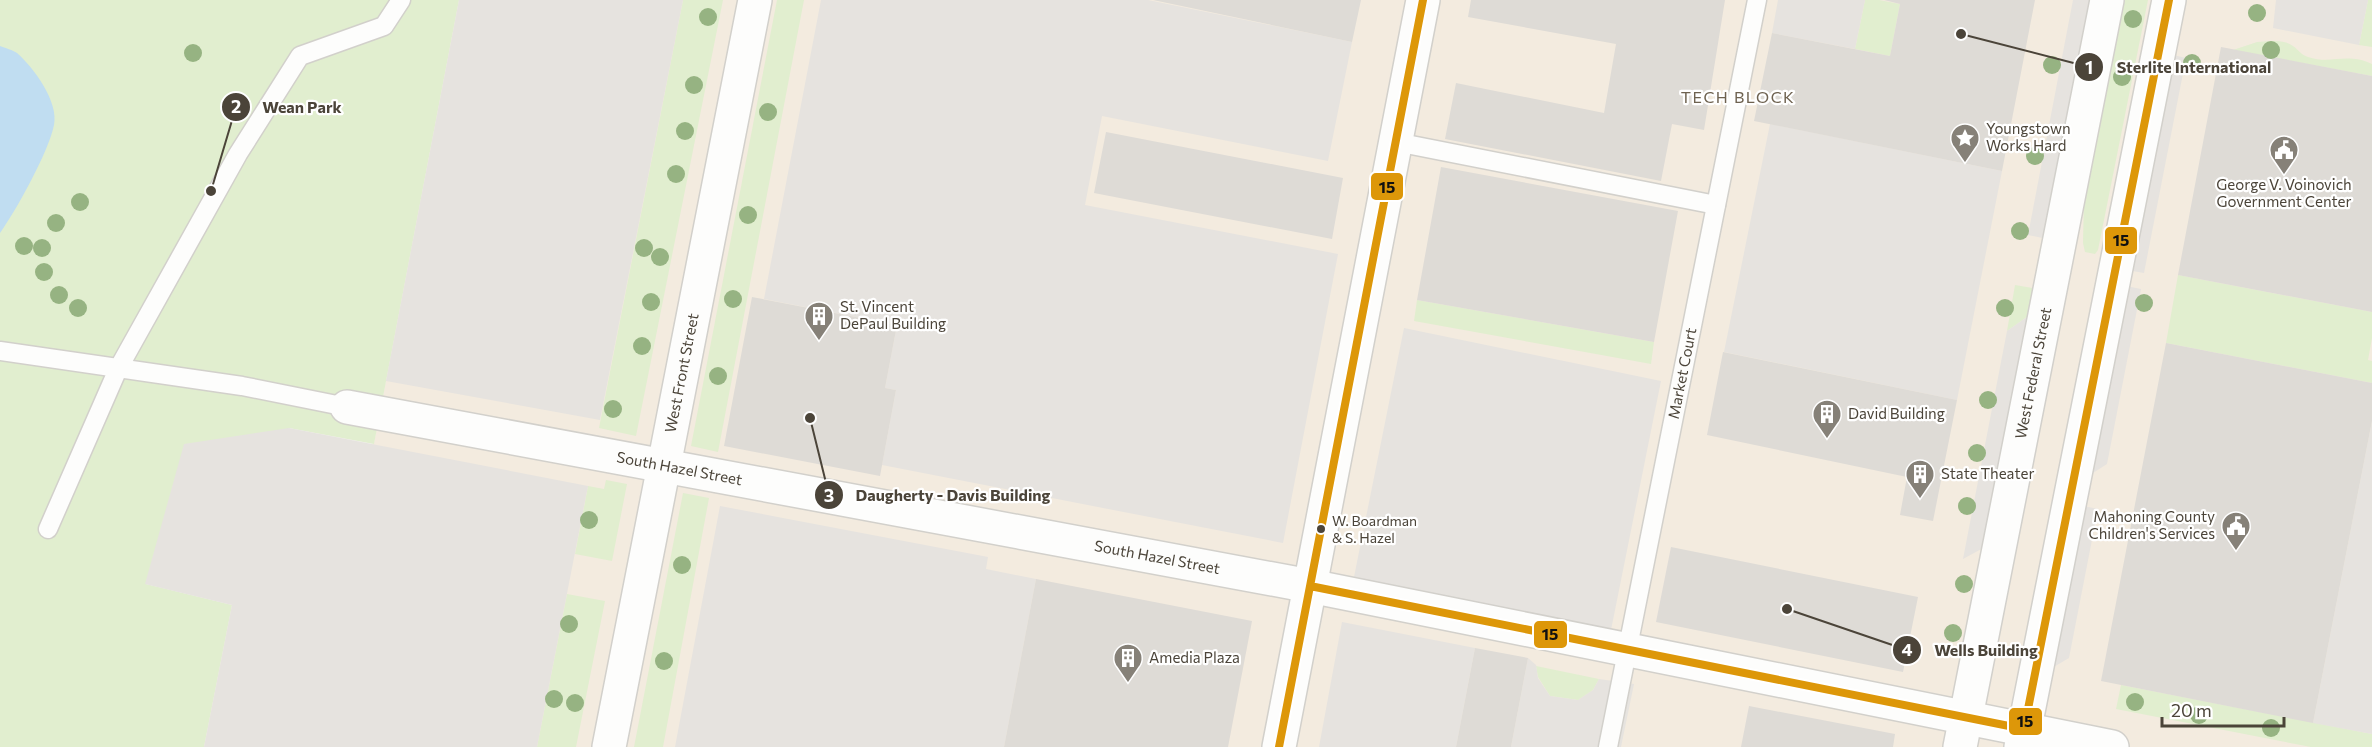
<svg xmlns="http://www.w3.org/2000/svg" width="2372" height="747" viewBox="0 0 2372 747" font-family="Commissioner,sans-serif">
  <rect width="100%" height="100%" fill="#f4f2ee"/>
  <path fill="#f3ebdf" d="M459 0H2372V747H204L232 605 374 443Z"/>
  <path fill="#e1eecf" d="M0 0H459L374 444 289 428 146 584 232 605 204 747H0Z
    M683 0H723L636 436 599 428Z
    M777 0H804L718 452 691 446Z
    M1865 0H1879L1900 4 1890 56 1855 49Z
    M2123 0H2148L2098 250 2095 254 2085 252 2083 243 2084 196Z
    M2368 0H2372V47L2359 45Z
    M2271 41C2278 41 2287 41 2293 46 2299 50 2301 55 2308 57 2331 65 2346 52 2372 64V76L2233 50 2257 42Z
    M2178 275 2372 312V338L2368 360 2372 361V383L2166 343Z
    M2015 285 2038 289 2041 307 2007 331Z
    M1417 300 1654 342 1651 364 1414 321Z
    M606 480 627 484 612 561 575 554 588 486 604 489Z
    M683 493 709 498 663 747H634Z
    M567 594 605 601 576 747H537Z
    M1536 666 1599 679 1593 690 1578 700 1550 696 1538 677Z
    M2121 685 2372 734V747H2311L2116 709Z"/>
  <path fill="#e6e3df" d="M459 0H683L600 420 386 381Z
    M821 0H1148L1352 42 1328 161 1102 116 1085 205 1338 254 1283 543 882 465 896 390 885 388 897 325 764 299Z
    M1778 0H1865L1855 49 1772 33Z
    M2073 0H2093L2047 239 2028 235Z
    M2276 0H2368L2359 45 2273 28Z
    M2169 54 2186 58 2144 273 2127 270Z
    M1770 124 2002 171 1957 400 1724 352Z
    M2121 285 2141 289 2107 464 2082 480Z
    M2041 307 1996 541 1963 559 2007 331Z
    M1404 328 1661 381 1611 630 1354 577Z
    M2372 421V734L2313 723Z
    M289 428 588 486 537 747H204L232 605 145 584 184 444Z
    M2069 503 2098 509 2069 658 2035 678Z
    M720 506 988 557 986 569 1036 579 1004 747H675Z
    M1342 622 1475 648 1456 747H1319Z
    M1528 658 1536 665 1538 678 1550 696 1578 700 1593 690 1599 679 1634 684 1621 747H1511Z"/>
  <path fill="#c0ddf1" d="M0 46C5 48 13 50 17 53 34 68 59 102 54 125 49 151 16 211 0 233Z"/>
  <path fill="#dedbd6" d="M1153 0H1361L1352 42Z
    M1471 0H1725L1704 130 1672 124 1661 181 1445 139 1456 83 1604 113 1616 44 1468 17Z
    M1884 0H2035L2002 171 1754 121 1772 33 1890 56 1900 4Z
    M2221 47 2372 76V312L2178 275Z
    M1106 132 1343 178 1332 239 1094 193Z
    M1441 167 1678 211 1654 342 1417 300Z
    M752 297 897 325 885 388 896 390 880 476 724 446Z
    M2166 343 2372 383V421L2313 723 2101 681Z
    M1723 352 1957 400 1933 521 1900 515 1907 477 1707 435Z
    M1671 547 1918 597 1903 672 1656 622Z
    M1036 579 1252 621 1228 747H1004Z
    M1475 648 1528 658 1511 747H1456Z
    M1749 706 1895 734 1893 747H1741Z"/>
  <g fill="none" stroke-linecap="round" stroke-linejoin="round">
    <g stroke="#d2d0cb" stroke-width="21">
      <g id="service">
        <path d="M1396 142 1716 205"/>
        <path d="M0 351 242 386 347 407"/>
        <path d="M48 529 118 369 238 154 300 56 384 26 401 0"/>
        <path id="s1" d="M1608 747 1757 0"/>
      </g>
    </g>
    <g stroke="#d2d0cb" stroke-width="36">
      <g id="minor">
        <path id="s2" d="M347 407 1310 586 2112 747"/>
      </g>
    </g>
    <g stroke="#d2d0cb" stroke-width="36">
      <g id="tertiary">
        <path id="s3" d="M609 747 755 0"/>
        <path d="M1279 747 1423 0"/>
        <path id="s4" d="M1960 747 2107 0"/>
        <path d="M2021 747 2169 0"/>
      </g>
    </g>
    <use href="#service" stroke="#fdfdfc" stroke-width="18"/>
    <use href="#minor" stroke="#fdfdfc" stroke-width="33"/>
    <use href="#tertiary" stroke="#fdfdfc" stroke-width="33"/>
    <g stroke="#fff" stroke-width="12">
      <path id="bus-1" d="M1310 586 2024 729 2169 0
        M1279 747 1423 0"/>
    </g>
    <use href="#bus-1" stroke="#dd9709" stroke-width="8"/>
  </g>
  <g fill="#96b382">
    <circle cx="2257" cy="13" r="9"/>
    <circle cx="708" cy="17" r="9"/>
    <circle cx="2133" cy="19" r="9"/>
    <circle cx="2271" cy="50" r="9"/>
    <circle cx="193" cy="53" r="9"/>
    <circle cx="2192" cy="63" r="9"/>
    <circle cx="2052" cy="65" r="9"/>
    <circle cx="2122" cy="77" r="9"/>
    <circle cx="694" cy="85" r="9"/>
    <circle cx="768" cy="112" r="9"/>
    <circle cx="685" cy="131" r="9"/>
    <circle cx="2035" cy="156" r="9"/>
    <circle cx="676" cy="174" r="9"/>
    <circle cx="80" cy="202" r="9"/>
    <circle cx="748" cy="215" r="9"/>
    <circle cx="56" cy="223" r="9"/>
    <circle cx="2020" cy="231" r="9"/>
    <circle cx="24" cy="246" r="9"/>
    <circle cx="42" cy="248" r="9"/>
    <circle cx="644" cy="248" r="9"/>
    <circle cx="660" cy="257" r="9"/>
    <circle cx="44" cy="272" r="9"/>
    <circle cx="59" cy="295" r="9"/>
    <circle cx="733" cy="299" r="9"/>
    <circle cx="651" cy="302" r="9"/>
    <circle cx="2144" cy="303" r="9"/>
    <circle cx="78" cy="308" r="9"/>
    <circle cx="2005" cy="308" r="9"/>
    <circle cx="642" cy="346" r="9"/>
    <circle cx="718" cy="376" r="9"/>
    <circle cx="1988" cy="400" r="9"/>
    <circle cx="613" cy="409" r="9"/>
    <circle cx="1977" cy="453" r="9"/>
    <circle cx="1967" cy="506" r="9"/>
    <circle cx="589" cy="520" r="9"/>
    <circle cx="682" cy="565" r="9"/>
    <circle cx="1964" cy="584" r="9"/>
    <circle cx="569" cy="624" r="9"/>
    <circle cx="1953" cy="633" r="9"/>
    <circle cx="664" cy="661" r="9"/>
    <circle cx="554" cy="699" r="9"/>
    <circle cx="2135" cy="702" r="9"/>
    <circle cx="575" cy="703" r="9"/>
    <circle cx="2199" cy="715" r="9"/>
    <circle cx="2271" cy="728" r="9"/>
  </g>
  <defs>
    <g id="sight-pin" transform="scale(1.5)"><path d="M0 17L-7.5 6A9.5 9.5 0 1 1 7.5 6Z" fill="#868178" stroke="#fff"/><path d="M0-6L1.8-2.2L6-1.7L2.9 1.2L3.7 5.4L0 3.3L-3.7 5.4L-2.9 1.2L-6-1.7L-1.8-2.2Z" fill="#fff"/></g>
    <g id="civic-pin" transform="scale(1.5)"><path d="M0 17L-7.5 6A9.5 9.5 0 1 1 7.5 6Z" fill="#868178" stroke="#fff"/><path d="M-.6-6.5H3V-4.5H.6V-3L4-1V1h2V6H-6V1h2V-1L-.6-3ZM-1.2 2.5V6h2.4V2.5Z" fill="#fff"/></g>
    <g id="building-pin" transform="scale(1.5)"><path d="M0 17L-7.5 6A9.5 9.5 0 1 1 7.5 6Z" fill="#868178" stroke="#fff"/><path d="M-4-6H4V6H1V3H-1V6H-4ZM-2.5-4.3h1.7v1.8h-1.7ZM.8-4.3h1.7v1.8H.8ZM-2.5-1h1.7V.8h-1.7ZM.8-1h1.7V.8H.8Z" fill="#fff"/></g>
  </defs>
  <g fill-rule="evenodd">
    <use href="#sight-pin" x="1965" y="138"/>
    <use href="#civic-pin" x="2284" y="150"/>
    <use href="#building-pin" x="819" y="316"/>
    <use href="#building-pin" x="1827" y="414"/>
    <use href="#building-pin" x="1920" y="474"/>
    <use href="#civic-pin" x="2236" y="526"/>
    <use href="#building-pin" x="1128" y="658"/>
  </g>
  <circle fill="#4b4439" stroke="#fff" stroke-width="2" cx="1321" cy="529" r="5"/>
  <g text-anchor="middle" stroke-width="4.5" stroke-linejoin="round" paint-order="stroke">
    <g font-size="14" fill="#4b4439" stroke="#fff" text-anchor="start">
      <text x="1332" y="526">W. Boardman<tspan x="1332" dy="17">&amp; S. Hazel</tspan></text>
    </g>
    <g font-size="15" fill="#4b4439" stroke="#fff" text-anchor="start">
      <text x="1986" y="134">Youngstown<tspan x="1986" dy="17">Works Hard</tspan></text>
      <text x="2284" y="190" text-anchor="middle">George V. Voinovich<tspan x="2284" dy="17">Government Center</tspan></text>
      <text x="840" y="312">St. Vincent<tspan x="840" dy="17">DePaul Building</tspan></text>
      <text x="1848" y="419">David Building</text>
      <text x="1941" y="479">State Theater</text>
      <text x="2215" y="522" text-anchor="end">Mahoning County<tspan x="2215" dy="17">Children's Services</tspan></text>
      <text x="1149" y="663">Amedia Plaza</text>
    </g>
    <g font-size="15" fill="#4b4439" stroke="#fff">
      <text dy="5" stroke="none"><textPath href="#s1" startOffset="381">Market Court</textPath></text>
      <text dy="5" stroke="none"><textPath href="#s4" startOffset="381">West Federal Street</textPath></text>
      <text dy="5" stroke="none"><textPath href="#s3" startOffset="381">West Front Street</textPath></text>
      <text dy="5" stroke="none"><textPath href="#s2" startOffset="338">South Hazel Street</textPath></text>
      <text dy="5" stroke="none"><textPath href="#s2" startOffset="824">South Hazel Street</textPath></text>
    </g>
    <g font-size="16" letter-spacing="1.5" fill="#6e6250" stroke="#fff">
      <text x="1738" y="103">TECH BLOCK</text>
    </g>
  </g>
  <path fill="none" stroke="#4b4439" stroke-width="2" d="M1961 34L2089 67M211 191L236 107M810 418L829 495M1787 609L1907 650"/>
  <g fill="#4b4439" stroke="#fff" stroke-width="2">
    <circle cx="1961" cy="34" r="6"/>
    <circle cx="211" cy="191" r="6"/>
    <circle cx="810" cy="418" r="6"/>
    <circle cx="1787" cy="609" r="6"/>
    <circle cx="2089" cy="67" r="15"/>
    <circle cx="236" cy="107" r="15"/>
    <circle cx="829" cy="495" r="15"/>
    <circle cx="1907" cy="650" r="15"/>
  </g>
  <g font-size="18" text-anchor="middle" font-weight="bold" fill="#fff">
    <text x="2089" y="74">1</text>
    <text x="236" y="113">2</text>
    <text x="829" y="502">3</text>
    <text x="1907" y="656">4</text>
  </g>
  <g font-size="16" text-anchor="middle" font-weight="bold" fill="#4b4439" stroke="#fff" stroke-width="4.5" stroke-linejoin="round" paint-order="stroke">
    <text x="2194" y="73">Sterlite International</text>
    <text x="302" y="113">Wean Park</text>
    <text x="953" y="501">Daugherty - Davis Building</text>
    <text x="1986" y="656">Wells Building</text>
  </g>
  <g stroke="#fff" stroke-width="2">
    <rect x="1370" y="172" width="34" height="29" rx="6" fill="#dd9709"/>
    <rect x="2104" y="226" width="34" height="29" rx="6" fill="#dd9709"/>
    <rect x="1533" y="620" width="35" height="29" rx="6" fill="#dd9709"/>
    <rect x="2008" y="707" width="35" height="29" rx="6" fill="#dd9709"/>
  </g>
  <g font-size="16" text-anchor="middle" font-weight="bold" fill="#111">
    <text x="1387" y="193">15</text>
    <text x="2121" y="246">15</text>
    <text x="1550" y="640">15</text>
    <text x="2025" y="727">15</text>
  </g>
  <path d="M2162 717v9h122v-9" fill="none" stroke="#4b4439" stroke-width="3"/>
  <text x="2171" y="717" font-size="18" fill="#4b4439" stroke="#ffffff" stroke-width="4.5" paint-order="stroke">20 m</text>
</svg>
